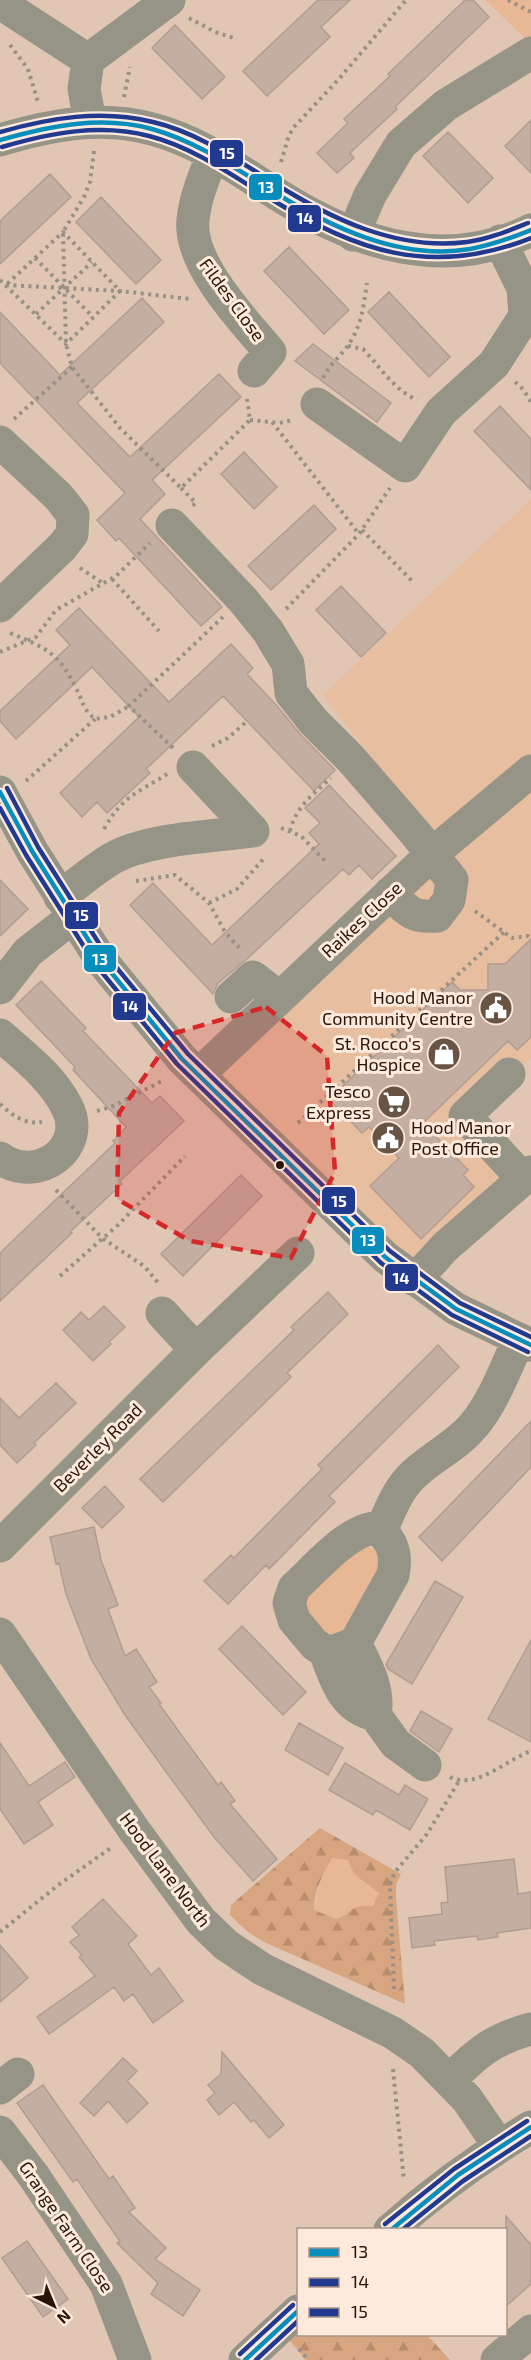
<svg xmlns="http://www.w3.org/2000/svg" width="531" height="2360" viewBox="0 0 531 2360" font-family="'Exo 2',sans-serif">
  <defs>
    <pattern id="forest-firs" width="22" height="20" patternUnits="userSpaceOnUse" patternTransform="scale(1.5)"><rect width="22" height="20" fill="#d7a57f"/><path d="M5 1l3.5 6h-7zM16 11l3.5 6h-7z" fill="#b98d6c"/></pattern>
  </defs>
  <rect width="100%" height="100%" fill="#e0c6b3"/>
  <path fill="#e7bea0" d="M531 499V1058L477 1112 531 1166 416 1279 204 1063 437 843 323 695Z"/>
  <path fill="#e8b895" d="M485 0H531V44Z
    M366 1547C375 1548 378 1552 383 1559L352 1630 334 1639 308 1621 303 1597 341 1561Z
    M332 1858 348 1860 354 1874 380 1893 373 1906 364 1905 336 1919 314 1910 321 1877Z"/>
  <path fill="url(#forest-firs)" fill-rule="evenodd" d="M320 1828 401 1874 396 1885V1898L405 2004 264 1942 248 1932 230 1915 231 1905ZM332 1858 348 1860 354 1874 379 1893 373 1906C351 1903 354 1913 336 1919L314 1910C314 1890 323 1874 332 1858Z
    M298 2311V2334L427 2335 450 2360H306L280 2329Z"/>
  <path fill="#c4aea2" stroke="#b29c90" stroke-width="1.5" d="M318 0H350L321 27 330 37 267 96 243 71Z
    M465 0H473L489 17 395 107 397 109 350 153 354 158 337 173 317 153 348 123 344 119 390 76 388 74Z
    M175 25 225 77 202 99 152 48Z
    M531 120V173L505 146Z
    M448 132 493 178 468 203 423 156Z
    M50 174 71 197 0 264V221Z
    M101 197 161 260 136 284 76 222Z
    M289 247 349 310 324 334 264 271Z
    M389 292 450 357 429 377 368 312Z
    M142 298 164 322 77 403 130 457 219 374 241 397 152 480 165 494 140 519 222 607 201 626 119 538 116 541 97 520 125 493 0 363V312L60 375Z
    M313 344 391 403 377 422 295 361Z
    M500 406 531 439V490L474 431Z
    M244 452 277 487 254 509 221 474Z
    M314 505 336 529 271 590 248 566Z
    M341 586 386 633 361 657 316 610Z
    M79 608 169 702 231 644 253 668 247 674 278 707 300 734 335 770 314 791 223 696 146 769 150 773 107 813 97 802 82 817 60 793 139 717 92 667 16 739 0 721V711L70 645 56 630Z
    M329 785 396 856 372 879 359 865 349 875 343 869 247 959 218 983 213 994 130 905 153 883 212 945 319 844 309 833 320 823 305 808Z
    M0 880 28 909 0 936Z
    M531 939V1037L517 1050 508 1041 423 1123 468 1170 463 1175 474 1187 421 1239 370 1186 399 1158 369 1127 362 1133 329 1099 452 982 460 990H488V964H505Z
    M41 981 86 1028 83 1031 152 1103 160 1096 184 1121 120 1181 122 1184 70 1232 72 1233 0 1301V1253L115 1143 113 1141 126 1127 73 1070 75 1067 16 1005Z
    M241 1175 262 1196 183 1276 161 1254Z
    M328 1292 348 1314 287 1373 291 1377 163 1502 140 1479 294 1330 291 1327Z
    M104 1306 125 1327 109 1342 111 1344 93 1361 63 1330 81 1312 89 1320Z
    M438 1345 459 1367 329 1496 335 1502 269 1569 266 1565 228 1604 204 1581 231 1555 234 1558 299 1492 322 1469 318 1465Z
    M56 1383 76 1403 34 1443 36 1445 17 1463 0 1445V1398L19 1418Z
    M531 1421V1467L442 1561 419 1537Z
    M105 1486 124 1507 102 1528 82 1508Z
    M94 1527 101 1560 118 1605 108 1609 125 1656 136 1649 157 1682 149 1687 161 1703 159 1704 218 1785 221 1782 235 1801 230 1804 277 1859 253 1881 214 1837 164 1769 125 1715 91 1659 66 1594 59 1563 56 1564 50 1537Z
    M435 1581 463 1597 412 1684 388 1669 386 1664Z
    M242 1626 306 1692 283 1715 219 1649Z
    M531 1640V1742L488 1719Z
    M421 1711 452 1729 439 1752 410 1731Z
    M299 1723 343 1748 328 1775 285 1750Z
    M0 1743 29 1786 65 1762 75 1777 38 1802 53 1825 24 1844 0 1809Z
    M345 1763 399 1795 405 1785 428 1799 410 1830 376 1810 373 1815 329 1790Z
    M514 1859 518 1894 531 1892V1928L497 1933 498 1937 478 1940 477 1936 434 1941 435 1945 412 1948 409 1918 442 1914 441 1903 448 1902 445 1867Z
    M103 1899 137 1936 128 1944 151 1975 159 1968 183 2001 153 2023 133 1994 124 2001 114 1987 49 2034 37 2017 95 1976 79 1957 82 1955 70 1942 79 1935 72 1927Z
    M0 1945 28 1978 0 2002Z
    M222 2052 284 2125 269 2138 254 2120 251 2122 234 2102 219 2115 207 2100 215 2093 208 2085 221 2074Z
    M123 2058 137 2071 127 2081 148 2103 127 2123 108 2101 94 2116 80 2103Z
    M43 2085 109 2179 113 2176 135 2208 129 2212 166 2248 155 2259 200 2290 183 2316 151 2294 158 2283 117 2243 120 2241 98 2210 77 2179 73 2182 17 2103Z
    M506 2216 531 2245V2284L506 2306Z
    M27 2241 68 2299 43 2317 2 2258Z"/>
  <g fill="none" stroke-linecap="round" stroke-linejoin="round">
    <path stroke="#989084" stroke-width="4" stroke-dasharray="3 4.5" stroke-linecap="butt" d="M508 0 531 12
      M189 18 215 32 237 39
      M10 45 28 69 38 102
      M124 97 130 67
      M94 151 90 182 84 197 63 232 66 344 72 367 120 428 181 488 250 420 247 399
      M281 162 289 135 295 126 338 80 406 0
      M35 258 93 317
      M0 280 66 344 120 291 63 232 6 285
      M6 285 120 291 190 299
      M36 314 92 262
      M348 346 363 349C381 368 393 389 417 400
      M323 378C330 363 344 354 352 339 362 322 364 303 367 283
      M515 382 523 389 531 402
      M14 419 72 367
      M250 420 279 423 294 420
      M272 422 359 534
      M181 488 196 503 192 506
      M362 530 413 582
      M80 568 104 584
      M112 579 159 631
      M286 609 359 534 390 488
      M10 633C46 648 58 652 76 688 84 703 81 707 95 719L110 717 129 706
      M0 652 36 637 56 610 116 576 150 543
      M212 746 228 738 245 723
      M173 748 129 706 223 617
      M26 781 95 719
      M281 828 301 836 327 863
      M104 829C123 795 138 793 167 774
      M290 831C296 807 313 794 331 778
      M136 881 175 875 209 903 225 932 242 951
      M209 903 237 889 265 857
      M475 911 512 938 528 936 531 938
      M0 1104C12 1115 25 1125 42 1122
      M97 1111 111 1107 164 1080
      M298 1123 504 932
      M56 1190 102 1238 144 1266 160 1285
      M60 1276 118 1225 185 1156
      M450 1777C476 1790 506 1760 531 1751
      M0 1932 57 1886 112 1847
      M394 1989 390 1884 395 1872 427 1834 459 1781
      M393 2069 404 2181
      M299 2349 308 2360"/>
    <path stroke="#959486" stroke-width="33" d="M5 0V6L88 60 169 0
      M88 60 84 89 90 121
      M0 140C50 125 100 115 152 129 202 142 242 173 285 199 359 245 448 272 531 230
      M213 154C205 175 195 197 193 220 188 263 244 321 270 352L254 371
      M353 235 370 195 401 144 446 105 531 53
      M317 404 405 466 441 412 494 364 525 316 523 288 500 241
      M0 442 58 496 73 515 72 534 62 547 0 606
      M172 525 243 600 268 631 288 664 291 693 313 721 351 759 416 834 452 880 449 900 437 916C412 918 407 911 390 893
      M0 792 32 851 101 960 182 1059 385 1257 456 1309 531 1345
      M60 897C77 884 94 869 113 858 149 838 212 837 253 831L193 767
      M0 988 28 952 73 917
      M231 997 253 977 279 997
      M0 1035C24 1056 52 1077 67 1107 88 1148 37 1185 0 1158
      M199 1074 432 854 531 771
      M509 1074 465 1116 523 1179
      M415 1280 445 1247 531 1172
      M162 1313 196 1350
      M373 1528C393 1536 397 1556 393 1575L355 1643 335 1651H325L315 1645 294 1620 289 1603 294 1588C314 1570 346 1532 373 1528Z
      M381 1531C389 1513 396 1493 410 1478 429 1458 456 1447 474 1425 494 1401 506 1367 519 1339
      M0 1546 196 1350 298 1253
      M0 1634 134 1830 201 1921 226 1945 262 1969 393 2033 422 2053 467 2099 499 2146
      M355 1643C366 1665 380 1689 375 1715L396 1744 425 1765
      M325 1651C335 1679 343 1708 375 1715
      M450 2080C477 2053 493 2039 531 2029
      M0 2088 18 2074
      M0 2132 33 2175 106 2284 135 2360
      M390 2230C434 2191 481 2157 531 2127
      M245 2360 298 2311
      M497 2360 531 2331"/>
    <g stroke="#feeadc" stroke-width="9">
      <path id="bus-1" d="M0 140C50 126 101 115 152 129 195 141 232 166 269 189 328 226 399 261 470 249 492 245 511 238 531 230
        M0 792 32 851 101 960 182 1059 385 1257 456 1309 531 1345
        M391 2230 458 2175 531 2127
        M245 2360 298 2311"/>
    </g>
    <g stroke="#feeadc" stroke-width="9">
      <path id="bus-2" d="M2 147C50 133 100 123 149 136 192 147 229 173 266 196 354 251 431 278 531 238
        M0 808 26 855 95 964 177 1064 381 1263 452 1315 528 1352
        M402 2230 463 2181 531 2136
        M256 2360 298 2321"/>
    </g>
    <g stroke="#feeadc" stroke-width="9">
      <path id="bus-3" d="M0 132C50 118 101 109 153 122 196 132 234 158 271 181 329 218 396 251 467 242 489 239 508 231 528 223
        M7 788 38 847 107 956 188 1054 390 1251 460 1303 531 1337
        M385 2224 454 2169 527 2121
        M240 2354 293 2305"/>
    </g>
    <use href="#bus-1" stroke="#088ebc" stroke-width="4.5"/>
    <use href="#bus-2" stroke="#213a8f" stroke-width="4.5"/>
    <use href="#bus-3" stroke="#213a8f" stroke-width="4.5"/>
  </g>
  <path fill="#d62828" fill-opacity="0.2" stroke="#d62828" stroke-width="4.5" stroke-dasharray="12 8" stroke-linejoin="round" d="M266 1007 327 1056 335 1172 291 1258 190 1241 117 1199 119 1113 175 1033Z"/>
  <defs>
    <g id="civic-disc" transform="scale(1.725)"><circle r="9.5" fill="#685444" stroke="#feeadc"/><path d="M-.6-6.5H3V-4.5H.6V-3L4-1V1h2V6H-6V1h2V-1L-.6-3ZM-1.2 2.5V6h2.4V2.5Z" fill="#fff"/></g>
    <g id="shop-disc" transform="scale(1.725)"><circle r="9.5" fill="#685444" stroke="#feeadc"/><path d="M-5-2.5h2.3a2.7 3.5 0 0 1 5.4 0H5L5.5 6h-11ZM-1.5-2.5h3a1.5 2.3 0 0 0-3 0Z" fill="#fff"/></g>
    <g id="supermarket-disc" transform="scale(1.725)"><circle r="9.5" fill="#685444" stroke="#feeadc"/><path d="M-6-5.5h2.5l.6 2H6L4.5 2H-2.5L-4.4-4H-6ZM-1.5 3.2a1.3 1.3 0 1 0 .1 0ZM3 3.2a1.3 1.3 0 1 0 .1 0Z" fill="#fff"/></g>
  </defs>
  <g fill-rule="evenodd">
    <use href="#civic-disc" x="496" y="1008"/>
    <use href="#shop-disc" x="444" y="1054"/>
    <use href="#supermarket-disc" x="394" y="1102"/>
    <use href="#civic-disc" x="388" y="1138"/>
  </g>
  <circle fill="#271609" stroke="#feeadc" stroke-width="2" cx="280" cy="1165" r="5"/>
  <g text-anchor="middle" stroke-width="6" stroke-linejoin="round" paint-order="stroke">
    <g font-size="18" fill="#271609" stroke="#feeadc">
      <text transform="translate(232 300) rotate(54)" y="6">Fildes Close</text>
      <text transform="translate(362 920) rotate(-43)" y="6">Raikes Close</text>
      <text transform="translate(98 1448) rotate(-45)" y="6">Beverley Road</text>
      <text transform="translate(165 1870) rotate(53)" y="6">Hood Lane North</text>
      <text transform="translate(66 2227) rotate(56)" y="6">Grange Farm Close</text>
    </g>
    <g font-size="18" fill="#271609" stroke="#feeadc" text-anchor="end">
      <text x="473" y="1004">Hood Manor<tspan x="473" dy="21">Community Centre</tspan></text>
      <text x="421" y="1050">St. Rocco's<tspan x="421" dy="21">Hospice</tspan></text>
      <text x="371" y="1098">Tesco<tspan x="371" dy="21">Express</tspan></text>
      <text x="411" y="1134" text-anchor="start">Hood Manor<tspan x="411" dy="21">Post Office</tspan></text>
    </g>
  </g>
  <g stroke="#feeadc" stroke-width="2">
    <rect x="209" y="139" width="35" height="29" rx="6" fill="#213a8f"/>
    <rect x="248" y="173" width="35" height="28" rx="6" fill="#088ebc"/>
    <rect x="287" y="204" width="35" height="29" rx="6" fill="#213a8f"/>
    <rect x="64" y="901" width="35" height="29" rx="6" fill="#213a8f"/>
    <rect x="83" y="944" width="34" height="29" rx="6" fill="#088ebc"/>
    <rect x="112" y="992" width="35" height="29" rx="6" fill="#213a8f"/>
    <rect x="321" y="1186" width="35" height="29" rx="6" fill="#213a8f"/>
    <rect x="351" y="1226" width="34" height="29" rx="6" fill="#088ebc"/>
    <rect x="384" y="1263" width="35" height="29" rx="6" fill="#213a8f"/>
  </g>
  <g font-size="16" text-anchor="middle" font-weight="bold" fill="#fff">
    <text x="227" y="159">15</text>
    <text x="266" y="193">13</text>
    <text x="305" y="224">14</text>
    <text x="81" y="921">15</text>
    <text x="100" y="965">13</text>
    <text x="130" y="1012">14</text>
    <text x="339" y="1207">15</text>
    <text x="368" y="1246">13</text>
    <text x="401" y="1284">14</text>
  </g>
  <rect x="297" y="2228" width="210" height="108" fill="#feeadc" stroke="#a89588" stroke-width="1.5"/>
  <rect x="309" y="2248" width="30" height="9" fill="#088ebc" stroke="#a89588" stroke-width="1.5"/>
  <text x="351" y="2258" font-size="18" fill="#271609">13</text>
  <rect x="309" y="2278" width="30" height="9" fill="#213a8f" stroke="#a89588" stroke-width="1.5"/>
  <text x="351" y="2288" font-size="18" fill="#271609">14</text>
  <rect x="309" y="2308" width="30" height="9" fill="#213a8f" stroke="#a89588" stroke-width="1.5"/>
  <text x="351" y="2318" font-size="18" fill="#271609">15</text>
  <g transform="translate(54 2306) rotate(137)" stroke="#feeadc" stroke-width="4.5" paint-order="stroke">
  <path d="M0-4.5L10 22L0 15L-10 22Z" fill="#271609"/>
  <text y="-9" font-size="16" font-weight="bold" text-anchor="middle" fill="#271609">N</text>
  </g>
</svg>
